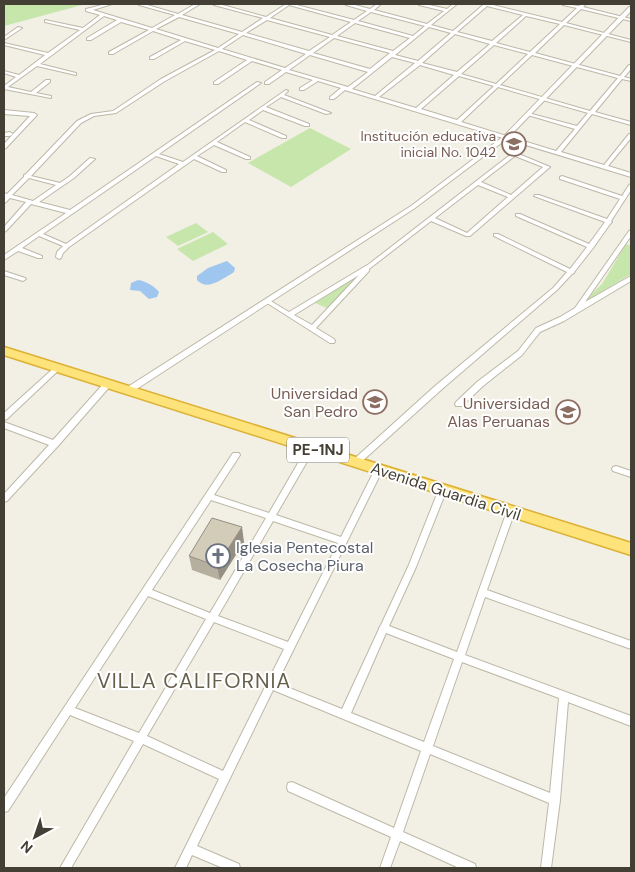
<svg xmlns="http://www.w3.org/2000/svg" width="635" height="872" viewBox="0 0 635 872" font-family="'DM Sans',sans-serif">
  <rect width="100%" height="100%" fill="#f2efe4"/>
  <path fill="#c6e6ac" d="M4 4H86L4 26Z
    M310 128 351 149 291 187 248 163Z
    M196 223 208 232 178 246 166 237Z
    M213 232 228 244 193 261 177 249Z
    M626 244 631 246V274L588 300 586 299 602 284Z
    M361 274 327 308 315 303Z"/>
  <path fill="#9fc6ef" d="M227 261 235 268 234 272 231 274C220 280 207 291 197 280V276L208 268Z
    M138 280C146 281 154 286 159 292L157 297 149 299 140 291 130 290 131 283Z"/>
  <g fill="none" stroke-linecap="round" stroke-linejoin="round">
    <g stroke="#bdb8a7" stroke-width="2">
      <path id="minor" d="M106 4H112L93 10 152 28 175 15 139 5 138 4H144L178 14 195 4H200L182 15 242 32 263 18 214 5 213 4H219L266 17 286 4H293L354 20 367 11 346 5 345 4H351L370 9 377 4H381L374 10 427 24 444 11 419 5 418 4H425L447 9 453 4H457L431 25 453 31 483 5V4H489L562 22 577 8 563 5 562 4 579 6 582 4H586L583 7 631 19V21L581 9 566 23 631 40V42L564 25 535 53 620 76 629 65H631V69L624 77 631 79V81L622 79 595 112 631 122V125L592 114 561 152 604 165 629 134H631V138L608 166 631 173V177L345 90 334 99H330V97L341 88 318 81 304 90H300V88L313 80 286 72 269 84H265V82L282 70 252 61 218 84H214V82L247 60 219 51 165 81 116 113 94 116 81 123 31 176 60 183 70 176 90 158 95 159 74 178 39 202 70 210 257 82 261 83 159 154 183 162 286 90 288 91 284 95 331 113 326 114 281 97 266 107 309 124V126H305L263 110 249 120 286 136V138H282L245 122 217 142 250 157V159H246L214 145 197 156 226 170V172H222L194 159 69 247 63 253 61 258 59 259 56 257 57 252 63 246 39 236 22 248 42 256V258H38L18 251 4 260V255L66 213 31 204 6 231 4 232V227L26 202 10 198 6 202 4 203 5 197 4 193 7 194 24 177V175L26 174 77 121 91 114 113 111 161 79 215 50 185 41 154 59H150V57L181 40 153 31 113 54H109V52L149 30 121 22 91 40H87V38L117 20 104 16 40 64 76 73V75L37 66 8 87 31 92 46 80H50V82L36 93 51 96V98L4 89V86L16 77 4 73V71L19 75 45 55 4 45V43L48 53 80 30 45 22V20L83 28 100 15 86 11V9ZM289 5 351 22 332 35 270 18ZM487 6 523 15 492 41 457 32ZM371 12 425 26 413 36 358 21ZM526 16 560 24 530 52 496 43ZM179 17 239 34 218 48 156 29ZM267 20 330 37 309 51 246 33ZM355 23 410 38 393 51 337 36ZM429 27 451 33 418 61 395 55ZM455 34 490 44 457 72 422 63ZM243 35 306 54 285 68 222 49ZM334 38 390 53 370 69 313 53ZM494 45 528 54 496 84 461 74ZM310 55 368 72 348 87 289 70ZM532 55 618 78 590 111 500 85ZM392 57 415 63 375 96 352 89ZM420 65 454 75 416 108 379 97ZM459 76 494 86 457 120 421 109ZM498 87 588 113 577 126 528 113V115L575 129 556 151 461 122ZM156 156 179 164 66 244 43 234ZM29 178 56 185 33 201 12 195Z
        M18 27 22 28 4 40V37Z
        M4 110 34 113 37 115 6 148 4 149V144L30 116 4 114Z
        M4 133 10 132 13 134 10 136H4Z
        M514 152 550 167 470 236H466L431 221 369 269V271L316 328 334 339 335 341 334 343H330L264 301 265 300H269L289 312 369 264ZM515 156 543 167 511 195 481 182ZM478 185 508 197 467 233 435 218ZM359 275 312 325 294 315Z
        M562 176 622 196 629 185 631 184V190L611 221 612 222 610 224 593 248 575 271 574 273 572 274 557 290 441 390 359 464H353L352 462 353 460 435 386 553 288 567 272 494 236V234H498L570 269 587 247 516 216V214H520L589 244 605 222 534 196 535 195H539L607 219 620 199 560 179V177Z
        M631 230V236L585 302 629 277 631 276V281L564 321 540 332 522 355 483 386 462 406H456L455 404 456 402 477 382 518 351 536 328 560 317 575 308 629 231Z
        M4 271 25 278 26 279 23 281 4 275Z
        M56 366H58L61 368 7 419 4 420V413Z
        M105 382H108L112 384 58 446 7 501 4 502V494L49 445 4 428V422L53 440Z
        M311 445 314 446 315 448 276 515 341 537 376 467H382L383 469 277 683 342 709 379 629V628L381 625 408 567 439 489 440 487H446L447 489 416 567 389 626 457 652 507 511 508 509 511 508 514 509 515 511 487 590 631 641V649L485 597 465 655 631 716V726L568 702 560 800 551 868H541L549 803 430 754 403 832 475 864 476 868H459L400 841 390 868H380L391 837 288 791 287 787 288 783 292 782 394 828 421 751 273 690 197 846 239 864 240 868H223L192 855 186 868H175L219 779 143 744 71 868H60L134 741 70 715 8 811 4 812V798L233 453H239L240 455 214 495 269 513 308 446ZM211 500 266 518 210 613 152 590ZM273 521 338 543 288 642 218 616ZM148 596 206 619 139 733 75 708ZM214 622 284 649 223 771 147 736ZM386 633 454 659 424 742 351 713ZM462 662 559 698 550 793 433 746Z
        M616 466 631 471V477L613 471 612 469 613 467Z"/>
    </g>
    <g stroke="#bdb8a7" stroke-width="2">
      <path id="tertiary" d="M629 7H631V11L508 138 415 208 132 392H126L125 390 126 388 411 206 504 136Z"/>
    </g>
    <g stroke="#dcb134" stroke-width="3">
      <path id="trunk" d="M4 347 631 543V555L4 355Z"/>
    </g>
    <use href="#minor" fill="#fff" fill-rule="evenodd"/>
    <use href="#tertiary" fill="#fff" fill-rule="evenodd"/>
    <use href="#trunk" fill="#fde37a" fill-rule="evenodd"/>
  </g>
  <path fill="#b5af9f" d="M244 542 220 580 192 570 189 556Z"/>
  <path fill="#948f82" d="M242 527 244 542 220 580 217 566Z"/>
  <path fill="#d3ccb9" stroke="#948f82" d="M212 518 242 527 217 566 189 556Z"/>
  <defs>
    <g id="school-ring" transform="scale(1.25)"><circle r="9.5" fill="#fff" stroke="#8d6e63" stroke-width="1.5"/><path d="M0-5L7-2L0 1L-7-2ZM-4 1L0 2.5L4 1V4Q0 6-4 4Z" fill="#8d6e63"/></g>
    <g id="university-ring" transform="scale(1.25)"><circle r="9.5" fill="#fff" stroke="#8d6e63" stroke-width="1.5"/><path d="M0-5L7-2L0 1L-7-2ZM-4 1L0 2.5L4 1V4Q0 6-4 4Z" fill="#8d6e63"/></g>
    <g id="church-ring" transform="scale(1.25)"><circle r="9.5" fill="#fff" stroke="#6b7280" stroke-width="1.5"/><path d="M-1.2-6h2.4v3.5h3.3v2.4h-3.3V6h-2.4V-.1h-3.3v-2.4h3.3Z" fill="#6b7280"/></g>
  </defs>
  <g fill-rule="evenodd">
    <use href="#school-ring" x="514" y="144"/>
    <use href="#university-ring" x="375" y="402"/>
    <use href="#university-ring" x="568" y="412"/>
    <use href="#church-ring" x="218" y="556"/>
  </g>
  <g text-anchor="middle" stroke-width="4" stroke-linejoin="round" paint-order="stroke">
    <g font-size="14" fill="#785e54" stroke="#fff" text-anchor="end">
      <text x="496" y="141">Institución educativa<tspan x="496" dy="16">inicial No. 1042</tspan></text>
    </g>
    <rect fill="#fff" stroke="#7c7971" stroke-width="1" x="287" y="437.5" width="62" height="25" rx="4"/>
    <g font-size="15" font-weight="bold" fill="#443f34">
      <text x="318" y="455">PE-1NJ</text>
    </g>
    <g font-size="16" fill="#785e54" stroke="#fff" text-anchor="end">
      <text x="358" y="399">Universidad<tspan x="358" dy="18">San Pedro</tspan></text>
      <text x="550" y="409">Universidad<tspan x="550" dy="18">Alas Peruanas</tspan></text>
    </g>
    <g font-size="16" fill="#443f34" stroke="#fff">
      <text transform="translate(446 491) rotate(18)" y="6">Avenida Guardia Civil</text>
    </g>
    <g font-size="16" fill="#5b616d" stroke="#fff" text-anchor="start">
      <text x="236" y="553">Iglesia Pentecostal<tspan x="236" dy="18">La Cosecha Piura</tspan></text>
    </g>
    <g font-size="21" letter-spacing="1" fill="#665f4b" stroke="#fff">
      <text x="194" y="688">VILLA CALIFORNIA</text>
    </g>
  </g>
  <rect width="635" height="872" fill="none" stroke="#443f34" stroke-width="10"/>
  <g transform="translate(35 837) rotate(220)" stroke="#ffffff" stroke-width="4" paint-order="stroke">
  <path d="M0-4L9 19L0 12L-9 19Z" fill="#443f34"/>
  <text y="-8" font-size="14" font-weight="bold" text-anchor="middle" fill="#443f34">N</text>
  </g>
</svg>
